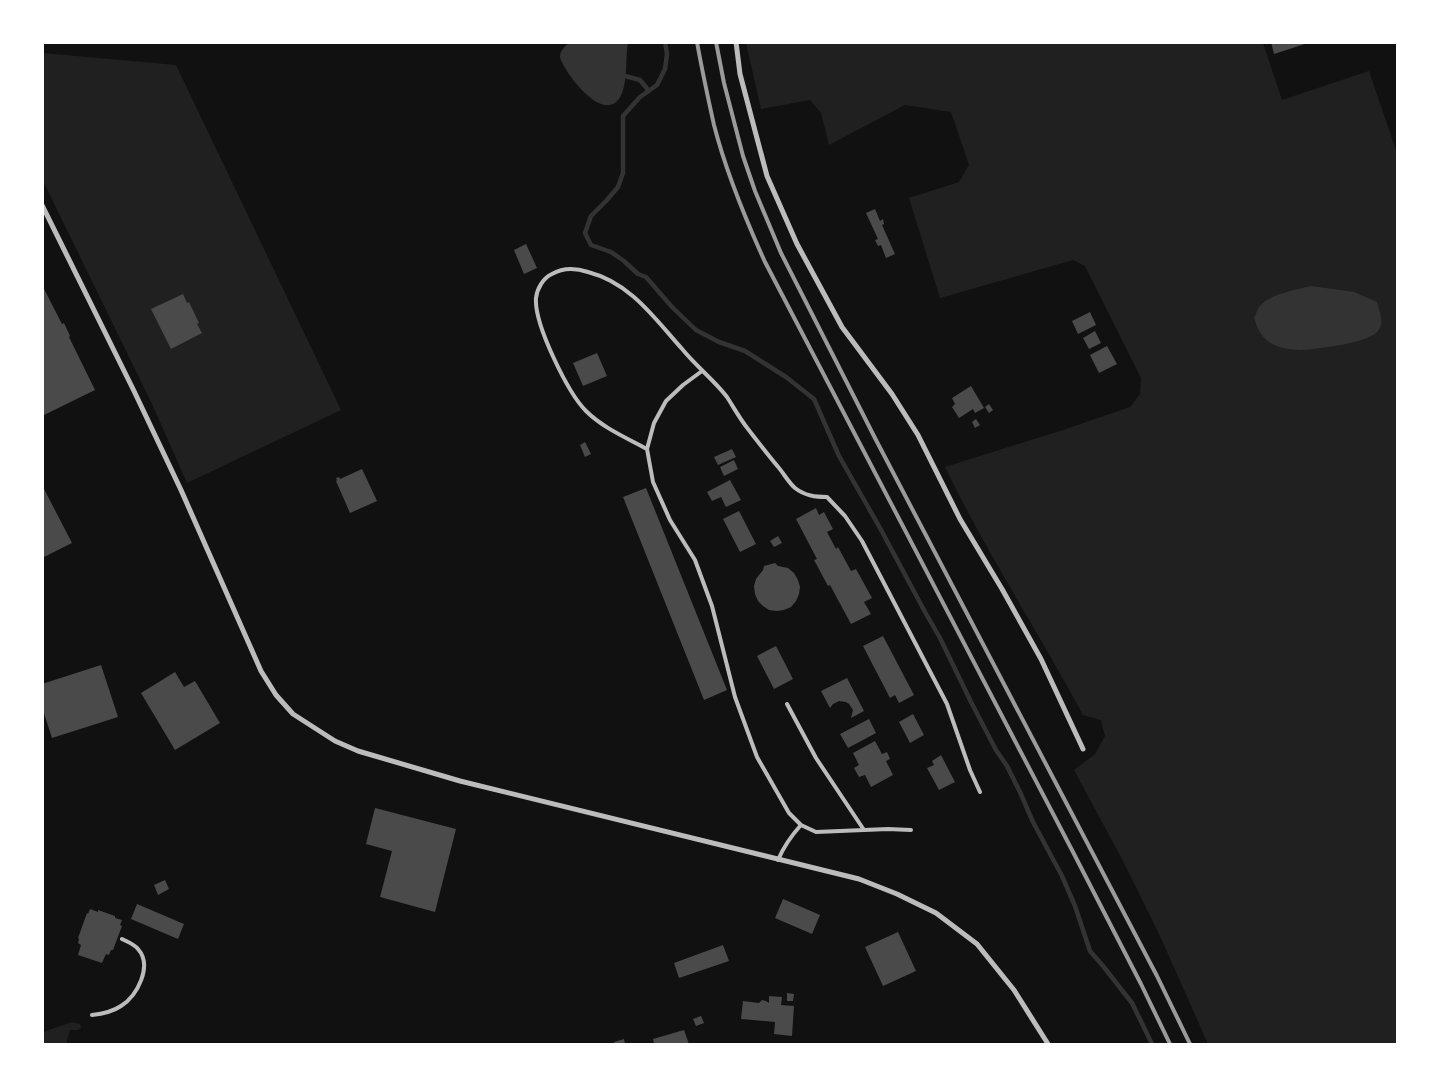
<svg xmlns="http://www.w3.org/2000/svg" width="1440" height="1087" viewBox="0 0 1440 1087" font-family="Signika,sans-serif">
  <rect width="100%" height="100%" fill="#111"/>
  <path fill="#202020" d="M746 43H1263L1282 100 1369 71 1398 156 1397 1044H1208L1160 936 1123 861 1074 770 1095 754 1105 736 1101 720 1083 715C1038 631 986 552 945 467L1063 430 1130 407 1140 394 1141 378 1085 266 1073 260 940 298 909 198 959 182 969 165 951 112 905 105 829 145 821 113 810 100 761 109Z
    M43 53 176 65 341 410 187 483 152 404 43 181Z
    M72 1022 80 1024 81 1028 78 1030H70L66 1044H43V1032Z"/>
  <path fill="#333" d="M571 42 628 43C625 59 628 78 622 93 609 125 576 86 567 71 565 67 561 62 560 57 560 51 565 45 571 42Z
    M1311 286 1354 292 1377 302C1379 311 1385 322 1378 331 1369 343 1317 349 1301 350 1290 350 1276 348 1268 341 1260 335 1257 327 1254 318 1256 315 1257 310 1259 307 1269 294 1296 290 1311 286Z"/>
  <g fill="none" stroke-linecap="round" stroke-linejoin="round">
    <path stroke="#333" stroke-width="4.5" d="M665 42 667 54 665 69 657 85 640 97 623 116V173L618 187 607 200 591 216 585 233 591 245 611 252 624 261 638 274 646 277 672 307 696 330 719 342 745 351 786 377 814 399 839 456 880 528 925 612 940 638 971 702 996 750 1007 766 1020 792 1033 822 1062 876 1075 906 1090 951 1103 966 1132 1003 1152 1044
      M625 76 640 80 649 91"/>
  </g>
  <path fill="#4a4a4a" d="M1271 42H1308V43L1274 54Z
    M875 209 880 221 883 219 884 224 882 225 895 254 886 258 881 245 878 246 875 240 878 239 866 213Z
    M526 244 537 268 524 274 514 250Z
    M42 285 62 324 64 323 70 336 69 337 95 390 42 416Z
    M183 294 187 303 189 302 199 323 197 324 202 333 171 349 151 309Z
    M1090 312 1096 325 1078 334 1072 321Z
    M1095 331 1101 343 1089 349 1083 338Z
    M1107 346 1117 364 1099 373 1090 355Z
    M597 353 607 376 583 386 573 363Z
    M971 386 984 408 975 413 973 409 959 418 952 407 955 404 952 398Z
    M989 404 993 410 989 413 985 407Z
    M976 419 980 425 975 428 972 422Z
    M585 442 591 454 585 457 580 445Z
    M732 449 736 457 718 465 714 457Z
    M734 460 738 469 724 476 720 467Z
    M362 469 377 501 350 513 336 481 337 480 336 478 339 477 340 479Z
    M730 480 741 500 726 507 721 497 712 501 707 492Z
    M42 485 72 543 42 558Z
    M646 488 727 690 704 700 623 497Z
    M816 508 819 515 824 512 833 529 827 532 836 549 838 547 851 571 856 569 872 598 864 602 871 614 851 624 830 585 828 586 814 560 817 559 796 519Z
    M739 511 756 544 740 552 723 519Z
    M778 536 782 543 774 547 770 541Z
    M775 563 778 566 788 568 794 573 798 580 800 587 799 594 796 601 791 607 784 610 777 611 769 610 763 606 758 601 755 594 754 586 756 579 763 570 764 566Z
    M883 636 914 695 899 703 895 695 890 698 863 646Z
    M776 646 793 679 774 689 757 656Z
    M101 665 118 717 52 738 42 707V684Z
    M175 672 184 687 195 681 220 723 175 750 141 693Z
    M847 678 864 711 851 718 853 710 849 704 846 702 839 701 833 704 830 708 821 691Z
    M913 714 924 735 910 743 899 722Z
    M869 719 876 733 848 748 840 734Z
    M875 741 882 754 887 752 890 759 886 761 893 775 871 787 865 775 859 777 854 768 859 765 853 753Z
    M941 755 955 782 939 790 927 768 934 765 932 761Z
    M375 808 456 829 435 912 380 897 392 851 366 844Z
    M165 880 169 889 158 895 154 885Z
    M783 899 820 915 812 934 775 918Z
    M137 904 184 924 178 939 131 919Z
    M90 909 98 912V910L115 916V918L122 920 120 925 122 926 113 950H111L109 955 106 954 102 963 78 955 81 945 78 943 79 939 78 938 87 913 88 914Z
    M898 932 916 971 883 986 865 947Z
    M723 945 729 961 679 978 674 963Z
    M787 993 794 994 793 1001H787Z
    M769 996 782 997 781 1005 794 1006 792 1036 774 1034 775 1022 741 1019 743 1001 759 1003 762 1000 766 1001 769 1003Z
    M701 1016 704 1023 696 1026 693 1019Z
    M684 1030 689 1044H654L653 1039Z
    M624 1039 625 1044H615L614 1042Z"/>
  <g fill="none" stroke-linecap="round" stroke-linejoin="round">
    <path stroke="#bcbcbc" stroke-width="4" d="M702 371 683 385 666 401 654 423 647 449 653 482 670 520 695 560 712 606 735 697 757 757 789 813 801 825
      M647 449C627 438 603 428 586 411 568 393 534 324 536 298 537 289 543 278 552 274 564 267 576 268 588 272 631 283 655 319 683 350 696 366 715 381 727 397 734 408 740 419 748 429 758 442 768 455 779 468 784 474 789 483 795 488 805 496 816 497 827 497L845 516 862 541 947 704 970 770 980 792
      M787 704 816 758 864 830
      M778 860C784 846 791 836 801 825L816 832 888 829 911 830
      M92 1015C102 1014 112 1012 121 1006 137 996 153 966 138 949 134 944 128 942 122 939"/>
    <path stroke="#bcbcbc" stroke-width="5" d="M736 42 740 74 767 176 797 244 842 327 892 394 918 435 960 519 1002 589 1041 659 1083 749
      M42 205 134 391 181 490 261 671 276 695 293 714 335 741 358 751 460 781 859 879 897 894 936 913 977 944 1014 990 1048 1044"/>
    <path stroke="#9a9a9a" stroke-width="4" d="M697 42C702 70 708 98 714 125 726 172 745 218 765 262L1073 852 1141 984 1170 1044
      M716 42 724 83 743 156 755 191 781 253 876 440 1157 976 1190 1044"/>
  </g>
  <rect width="1440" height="1087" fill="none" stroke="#ffffff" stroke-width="88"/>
</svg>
